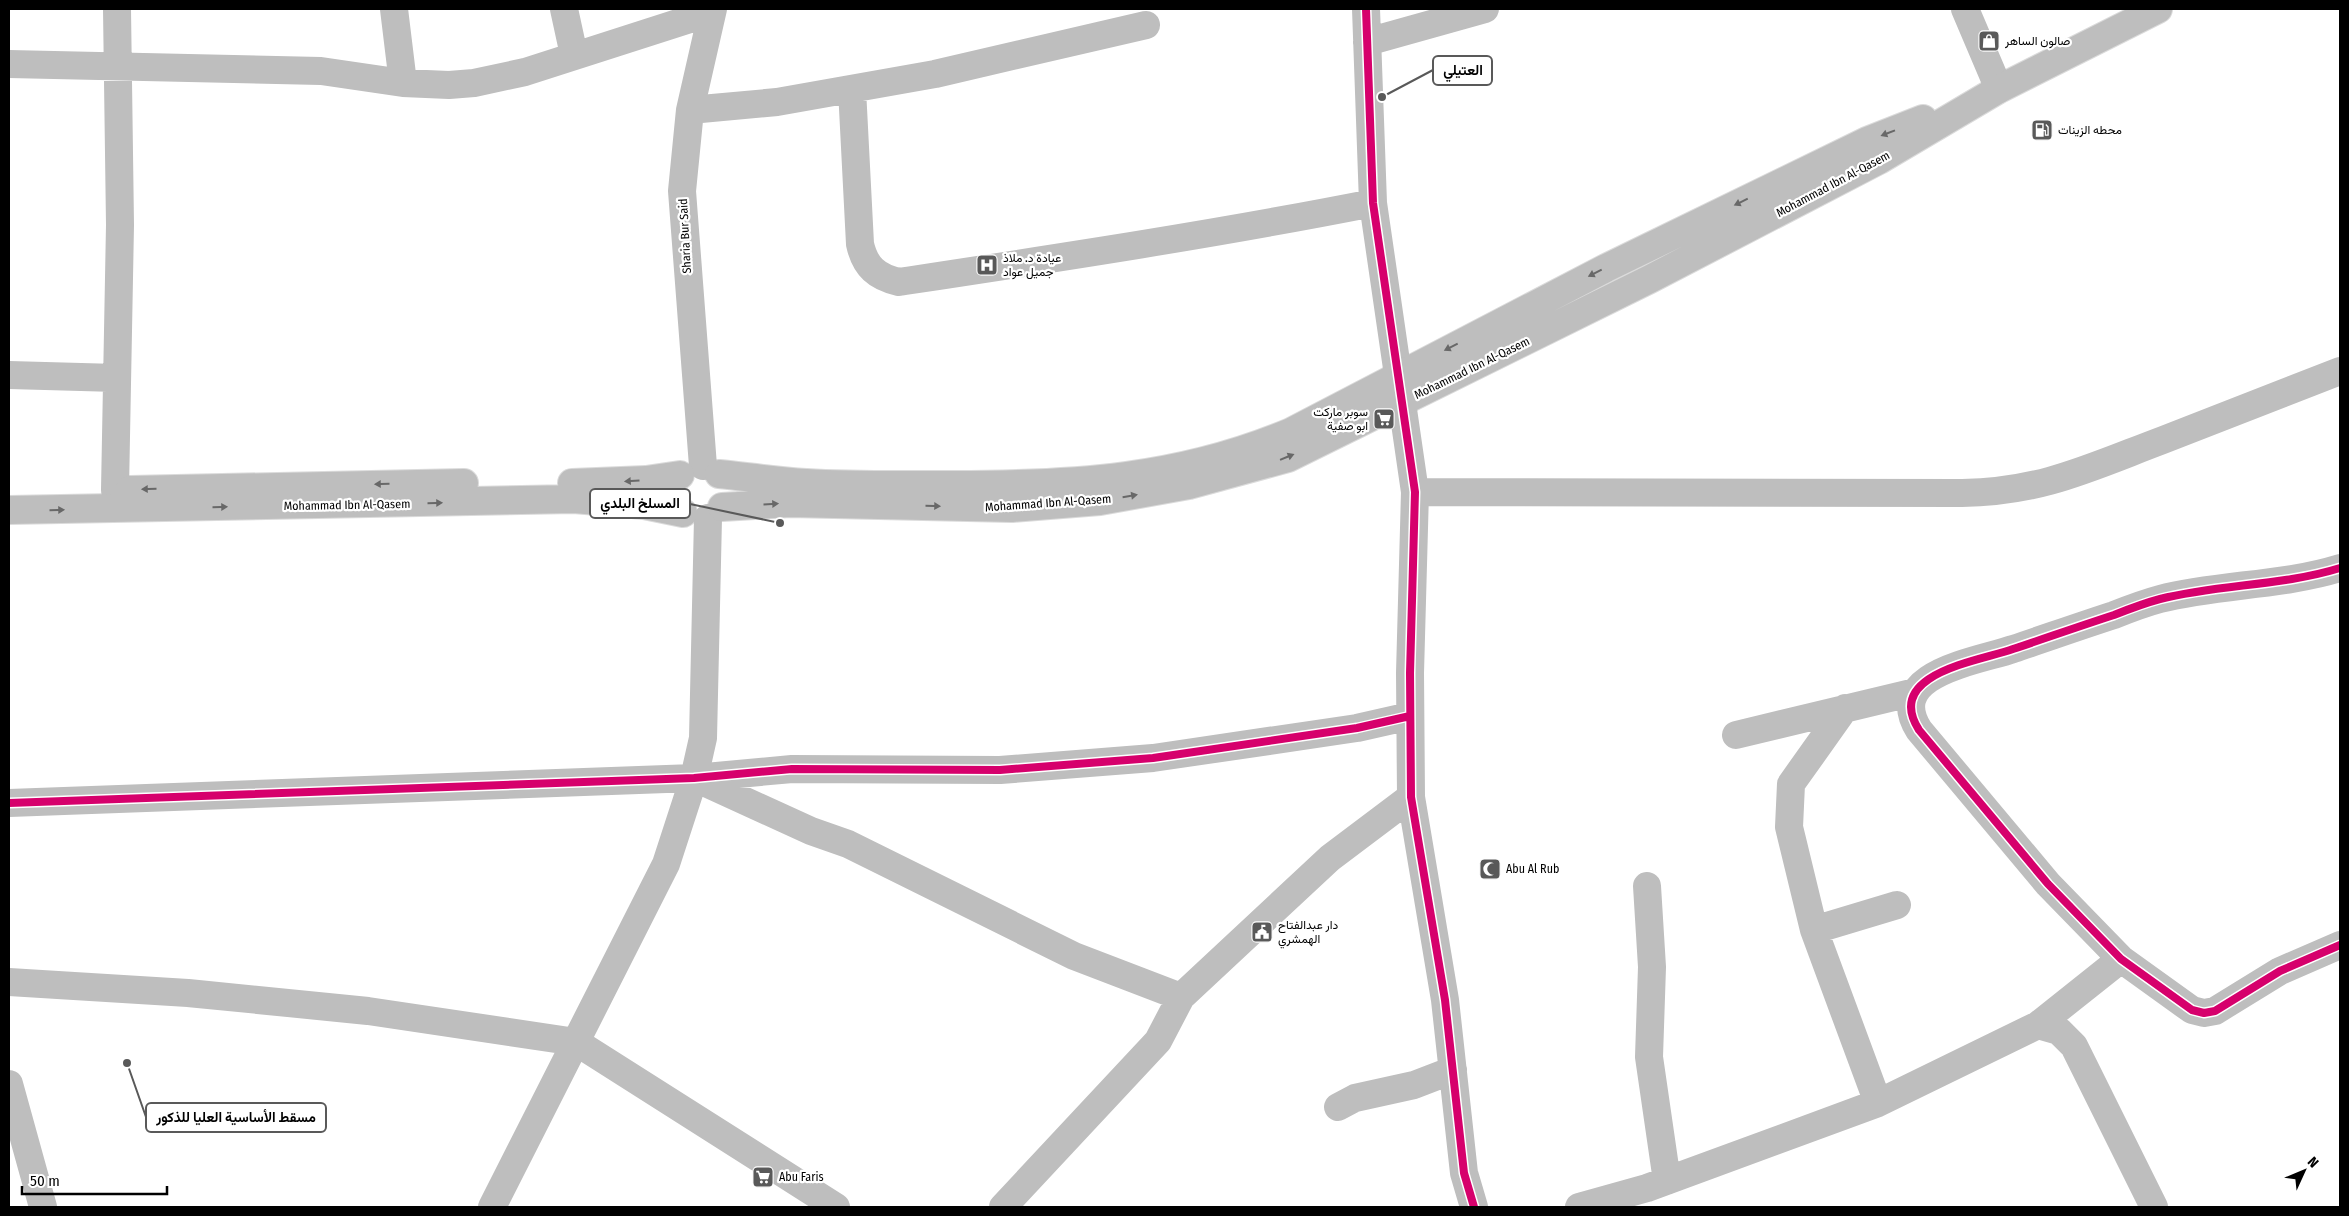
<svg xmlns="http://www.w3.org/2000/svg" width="2349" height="1216" viewBox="0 0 2349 1216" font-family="'Fira Sans Condensed',Vazirmatn,sans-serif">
  <rect width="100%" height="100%" fill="#fff"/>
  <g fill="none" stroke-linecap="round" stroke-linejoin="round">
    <g stroke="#dbdbdb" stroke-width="30">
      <path id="major" d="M719 474C748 477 777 481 806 483 854 486 904 485 953 485 1074 485 1179 479 1291 432L1606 268 1867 141 1923 119
        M572 483 646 480 680 475
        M130 490 464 483
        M722 507 790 503 1012 508 1100 501 1189 485 1288 458 1650 279 1879 160 1999 89 2158 9
        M9 510 574 499 644 505 683 513"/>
    </g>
    <path stroke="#bebebe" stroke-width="28" d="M394 9 403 83
      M564 9 574 55
      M1366 9 1373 203 1415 492 1410 673 1411 797 1445 1000 1464 1173 1474 1207
      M1965 9 1999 89
      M1367 42 1485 9
      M9 64 321 71 403 83 449 85 474 83 525 72 712 12
      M852 89 860 244C865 267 877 277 899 282 1057 258 1216 234 1373 203
      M690 110 777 102 935 74 1146 25
      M9 375 117 378
      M703 466 682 191 690 110 713 9
      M115 490 120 225 117 9
      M1415 492 1962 493C2042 492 2091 467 2163 440 2222 417 2281 394 2340 371
      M2340 568C2282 586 2219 584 2160 599 2145 603 2129 609 2114 615 2080 626 2046 638 2013 649 1980 661 1883 673 1919 730L2048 884 2121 959 2192 1010 2204 1013 2215 1011 2280 971 2340 945
      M1845 708 1791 784 1789 827 1814 930 1878 1103
      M1736 735 1915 692
      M695 778 811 831 848 844 1074 956 1181 997
      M9 803 694 778 792 769 1000 770 1153 758 1357 728 1410 716
      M1647 886 1652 967 1649 1057 1667 1181
      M1814 930 1897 905
      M9 982 188 993 368 1011 576 1042 836 1207
      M2038 1025 2121 959
      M9 1084 43 1207
      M1338 1107 1355 1098 1414 1085 1453 1070
      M492 1207 666 864 694 778 703 738 708 518
      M1003 1207 1158 1041 1181 997 1330 858 1411 797
      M1579 1207 1647 1188 1878 1103 2038 1025 2059 1031 2074 1046 2154 1207"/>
    <use href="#major" stroke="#bebebe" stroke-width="28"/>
    <g stroke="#fff" stroke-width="11">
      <path id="cycleway" d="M1366 9 1373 203 1415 492 1410 673 1411 797 1445 1000 1464 1173 1474 1207
        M2340 568C2282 586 2219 584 2160 599 2145 603 2129 609 2114 615 2080 626 2046 638 2013 649 1980 661 1883 673 1919 730L2048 884 2121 959 2192 1010 2204 1013 2215 1011 2280 971 2340 945
        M9 803 694 778 792 769 1000 770 1153 758 1357 728 1410 716"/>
    </g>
    <use href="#cycleway" stroke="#d6006c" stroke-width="8"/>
  </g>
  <defs><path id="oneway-solid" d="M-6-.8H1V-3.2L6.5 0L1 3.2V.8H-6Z" transform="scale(1.25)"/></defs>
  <g fill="#686868">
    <use href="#oneway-solid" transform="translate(1888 133) rotate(159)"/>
    <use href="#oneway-solid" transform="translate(1741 202) rotate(154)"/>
    <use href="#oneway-solid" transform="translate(1595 273) rotate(153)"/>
    <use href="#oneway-solid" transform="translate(1451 347) rotate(153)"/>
    <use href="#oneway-solid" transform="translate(1287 457) rotate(-22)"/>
    <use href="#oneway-solid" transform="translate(632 481) rotate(176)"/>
    <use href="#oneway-solid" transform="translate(382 484) rotate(179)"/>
    <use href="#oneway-solid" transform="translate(149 489) rotate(179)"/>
    <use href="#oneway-solid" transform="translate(1130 496) rotate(-10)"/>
    <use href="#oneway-solid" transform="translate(435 503) rotate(-1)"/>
    <use href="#oneway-solid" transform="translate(771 504) rotate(-3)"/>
    <use href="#oneway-solid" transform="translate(933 506) rotate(1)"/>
    <use href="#oneway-solid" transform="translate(220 507) rotate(-1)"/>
    <use href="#oneway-solid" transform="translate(57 510) rotate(-1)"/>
  </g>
  <defs>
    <g id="shop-square" transform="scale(1.125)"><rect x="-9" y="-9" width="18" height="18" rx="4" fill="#595959" stroke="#fff"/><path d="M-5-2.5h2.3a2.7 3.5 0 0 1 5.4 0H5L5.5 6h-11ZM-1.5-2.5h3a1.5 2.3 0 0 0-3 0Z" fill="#fff"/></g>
    <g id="fuel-square" transform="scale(1.125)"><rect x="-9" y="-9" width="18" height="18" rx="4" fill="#595959" stroke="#fff"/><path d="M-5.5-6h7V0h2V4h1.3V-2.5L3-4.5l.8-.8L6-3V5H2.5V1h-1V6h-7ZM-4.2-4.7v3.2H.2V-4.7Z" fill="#fff"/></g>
    <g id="hospital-square" transform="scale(1.125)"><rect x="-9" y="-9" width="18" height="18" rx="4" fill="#595959" stroke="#fff"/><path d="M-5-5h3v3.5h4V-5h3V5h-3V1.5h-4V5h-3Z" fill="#fff"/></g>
    <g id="supermarket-square" transform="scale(1.125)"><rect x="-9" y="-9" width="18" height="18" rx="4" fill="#595959" stroke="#fff"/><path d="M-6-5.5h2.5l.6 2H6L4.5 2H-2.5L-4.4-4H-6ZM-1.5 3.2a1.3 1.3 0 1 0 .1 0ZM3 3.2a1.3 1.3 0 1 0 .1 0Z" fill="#fff"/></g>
    <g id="mosque-square" transform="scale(1.125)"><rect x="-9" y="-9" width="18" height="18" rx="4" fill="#595959" stroke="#fff"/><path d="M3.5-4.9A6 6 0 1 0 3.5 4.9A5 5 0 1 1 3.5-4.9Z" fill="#fff"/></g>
    <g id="civic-square" transform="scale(1.125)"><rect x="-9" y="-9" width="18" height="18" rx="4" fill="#595959" stroke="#fff"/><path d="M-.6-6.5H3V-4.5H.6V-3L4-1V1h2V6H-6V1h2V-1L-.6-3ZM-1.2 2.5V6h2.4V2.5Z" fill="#fff"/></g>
  </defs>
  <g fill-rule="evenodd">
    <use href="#shop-square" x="1989" y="41"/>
    <use href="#fuel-square" x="2042" y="130"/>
    <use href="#hospital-square" x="987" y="265"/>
    <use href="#supermarket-square" x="1384" y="419"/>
    <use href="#mosque-square" x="1490" y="869"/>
    <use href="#civic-square" x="1262" y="932"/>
    <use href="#supermarket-square" x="763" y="1177"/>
  </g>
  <g text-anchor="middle" stroke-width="4.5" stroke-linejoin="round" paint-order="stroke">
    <g font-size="12" fill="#000" stroke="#fff" text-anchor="start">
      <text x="2005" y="45">صالون الساهر</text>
      <text x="2058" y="134">محطه الزينات</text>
      <text x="1003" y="262">عيادة د. ملاذ<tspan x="1003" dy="14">جميل عواد</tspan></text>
      <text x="1368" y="416" text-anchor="end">سوبر ماركت<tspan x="1368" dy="14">ابو صفية</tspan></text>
      <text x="1506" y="873">Abu Al Rub</text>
      <text x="1278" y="929">دار عبدالفتاح<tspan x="1278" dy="14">الهمشري</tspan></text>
      <text x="779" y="1181">Abu Faris</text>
    </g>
    <g font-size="12" fill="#000" stroke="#fff">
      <text transform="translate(1833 184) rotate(-28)" y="4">Mohammad Ibn Al-Qasem</text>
      <text transform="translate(685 236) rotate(-93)" y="4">Sharia Bur Said</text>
      <text transform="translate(1472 368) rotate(-26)" y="4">Mohammad Ibn Al-Qasem</text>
      <text transform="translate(1048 503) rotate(-4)" y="4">Mohammad Ibn Al-Qasem</text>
      <text transform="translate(347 505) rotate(-1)" y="4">Mohammad Ibn Al-Qasem</text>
    </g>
  </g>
  <path fill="none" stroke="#595959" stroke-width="2" d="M1382 97L1433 70M780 523L690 504M127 1063L146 1117"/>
  <g fill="#595959" stroke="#fff" stroke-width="2">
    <circle cx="1382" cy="97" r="5"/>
    <circle cx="780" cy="523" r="5"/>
    <circle cx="127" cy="1063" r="5"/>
  </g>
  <g fill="#fff" stroke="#595959" stroke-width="2">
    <rect x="1433" y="56" width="59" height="29" rx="5"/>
    <rect x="590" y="489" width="100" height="29" rx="5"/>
    <rect x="146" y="1103" width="180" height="29" rx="5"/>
  </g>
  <g font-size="14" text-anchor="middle" font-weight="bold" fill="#000">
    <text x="1463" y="75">العتيلي</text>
    <text x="640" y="508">المسلخ البلدي</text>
    <text x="236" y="1122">مسقط الأساسية العليا للذكور</text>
  </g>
  <rect width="2349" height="1216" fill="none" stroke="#000000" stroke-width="20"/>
  <g transform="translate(2304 1171) rotate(46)" stroke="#ffffff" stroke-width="4" paint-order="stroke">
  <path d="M0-4L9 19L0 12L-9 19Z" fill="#000000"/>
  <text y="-8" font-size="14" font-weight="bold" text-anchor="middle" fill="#000000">N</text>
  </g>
  <path d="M22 1186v8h145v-8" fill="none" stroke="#000000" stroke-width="2.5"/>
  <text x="30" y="1186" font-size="15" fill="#000000" stroke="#ffffff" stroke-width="4" paint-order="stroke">50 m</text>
</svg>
